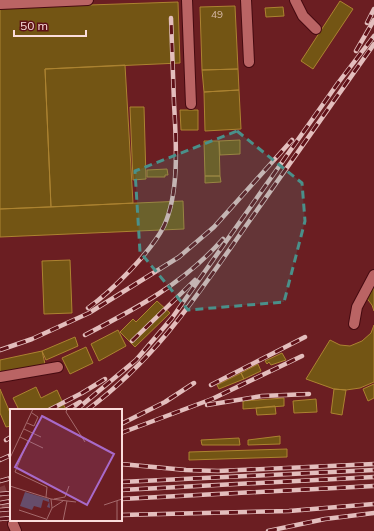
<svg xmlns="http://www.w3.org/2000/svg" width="374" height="531" viewBox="0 0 374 531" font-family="Mulish,sans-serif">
  <rect width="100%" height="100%" fill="#6b1e22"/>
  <path fill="#735514" stroke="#ac8331" d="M340 1 353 9 313 69 301 61Z
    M178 2 180 63 45 69 51 207 0 209V8Z
    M235 6 238 69 202 70 200 7Z
    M283 7 284 16 266 17 265 8Z
    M125 65 133 203 51 207 45 69Z
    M238 69 239 90 204 92 202 70Z
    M239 90 241 129 205 131 204 92Z
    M130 107H144L146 179 133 180Z
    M180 110H198V130H181Z
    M240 140V154L220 155 219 141Z
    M204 141H219L220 176H205Z
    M167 169 168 175H165V177H147V170Z
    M205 176H220L221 182 205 183Z
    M183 201 184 229 0 237V209Z
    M70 260 72 313 44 314 42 261Z
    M374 287V311L372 305 365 296Z
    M157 301 170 313 135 347 120 332 133 319 136 322Z
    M374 325V382L360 388 346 390 334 389 306 379 330 340 340 345 350 346 362 341 371 333Z
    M118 330 126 346 99 361 91 344Z
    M75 337 78 346 46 360 42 351Z
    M86 347 93 363 70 374 62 358Z
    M42 351 45 364 0 374V360Z
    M282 353 286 360 271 365 269 362 267 364 265 361Z
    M258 364 261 371 244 379 241 373Z
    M241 373 244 379 219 389 217 385Z
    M374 384V398L368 401 363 389Z
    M36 387 41 398 57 390 66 410H19L13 398Z
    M0 389 11 415V426L6 427 0 413Z
    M334 389 346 390 342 415 331 413Z
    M284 398V406L243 409V401Z
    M316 399 317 412 294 413 293 401Z
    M275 406 276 414 257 415 256 408Z
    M280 436V444L248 445V440Z
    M239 438 240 445H202L201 440Z
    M287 449V457L189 460V452Z"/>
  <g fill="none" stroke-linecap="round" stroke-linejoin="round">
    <path stroke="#813b3e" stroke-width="10" stroke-dasharray="10 5" stroke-linecap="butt" d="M0 487 11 518"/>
    <g stroke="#450a10" stroke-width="12">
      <path id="minor" d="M187 0 191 104
        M246 0 249 62
        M295 0 303 16 316 29
        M0 4 88 0
        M354 324 357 307 374 275
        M0 377 58 367
        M13 524 16 531"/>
    </g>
    <use href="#minor" stroke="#ba6464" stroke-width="10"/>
    <g stroke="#e3bebd" stroke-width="4.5">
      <path id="rail" d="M367 23 374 9
        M356 51 374 20
        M88 308C112 291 151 252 164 226 180 191 176 140 174 103 173 74 172 46 171 18
        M85 335C137 308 183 284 223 239
        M132 341 195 280
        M0 350 32 339 89 313 179 257 214 227 292 140
        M211 385 305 337
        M207 405 262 396 309 394
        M49 410 82 393 105 379
        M66 410 80 402
        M76 410 136 360 172 318 338 83 374 36
        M87 410C158 357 198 294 248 223 290 163 332 103 374 44
        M121 424 165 402 194 383
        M121 433 212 399 302 356
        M6 440 11 437
        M0 460 11 455
        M121 464 186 470 218 471 374 464
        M0 481 11 478
        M121 482 374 470
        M121 490 374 477
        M0 494 11 493
        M121 499 374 486
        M0 503 11 501
        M0 510 11 509
        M121 515 289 511 374 504
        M0 519 11 518
        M268 531 325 519 374 513"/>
    </g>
    <use href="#rail" stroke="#5f1118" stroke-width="3" stroke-dasharray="9" stroke-linecap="butt"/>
  </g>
  <path fill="#4a908a" fill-opacity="0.2" stroke="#4a908a" stroke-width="3" stroke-dasharray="8 5" stroke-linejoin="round" d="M237 131 302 183 305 221 284 302 188 310 140 252 135 171Z"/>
  <g text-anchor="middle" stroke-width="4" stroke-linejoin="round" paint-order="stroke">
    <g font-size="10" fill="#d9bbaa">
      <text x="217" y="18">49</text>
    </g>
  </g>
  <g transform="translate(10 409)">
    <rect width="112" height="112" fill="#6b1e22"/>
    <path d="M15 83 39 90 40 99 37 98 39 93 33 91 31 99 24 97 22 101 10 97Z" fill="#664d6b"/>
    <path fill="none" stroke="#a56a6c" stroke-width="1" d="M57 0 56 3 75 33M17 14 24 17 28 8 22 4M14 20 31 28M10 28 33 39M18 32 5 63 37 78 36 88M0 49 23 0M0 77 41 90 66 93M44 90 55 88 59 77M94 96 112 90M42 99 53 92M9 101 36 110M36 112 42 99 41 90M53 112 57 92M107 112V92"/>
    <path fill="#a86ac9" fill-opacity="0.15" stroke="#a86ac9" stroke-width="2" d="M32 7 104 45 77 96 5 58Z"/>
    <rect width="112" height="112" fill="none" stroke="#fbdddc" stroke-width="2"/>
  </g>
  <path d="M14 30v6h72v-6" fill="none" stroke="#fbdddc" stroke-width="2"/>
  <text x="20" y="30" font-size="12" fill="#fbdddc" stroke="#5f1118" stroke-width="3" paint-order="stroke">50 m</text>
</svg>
